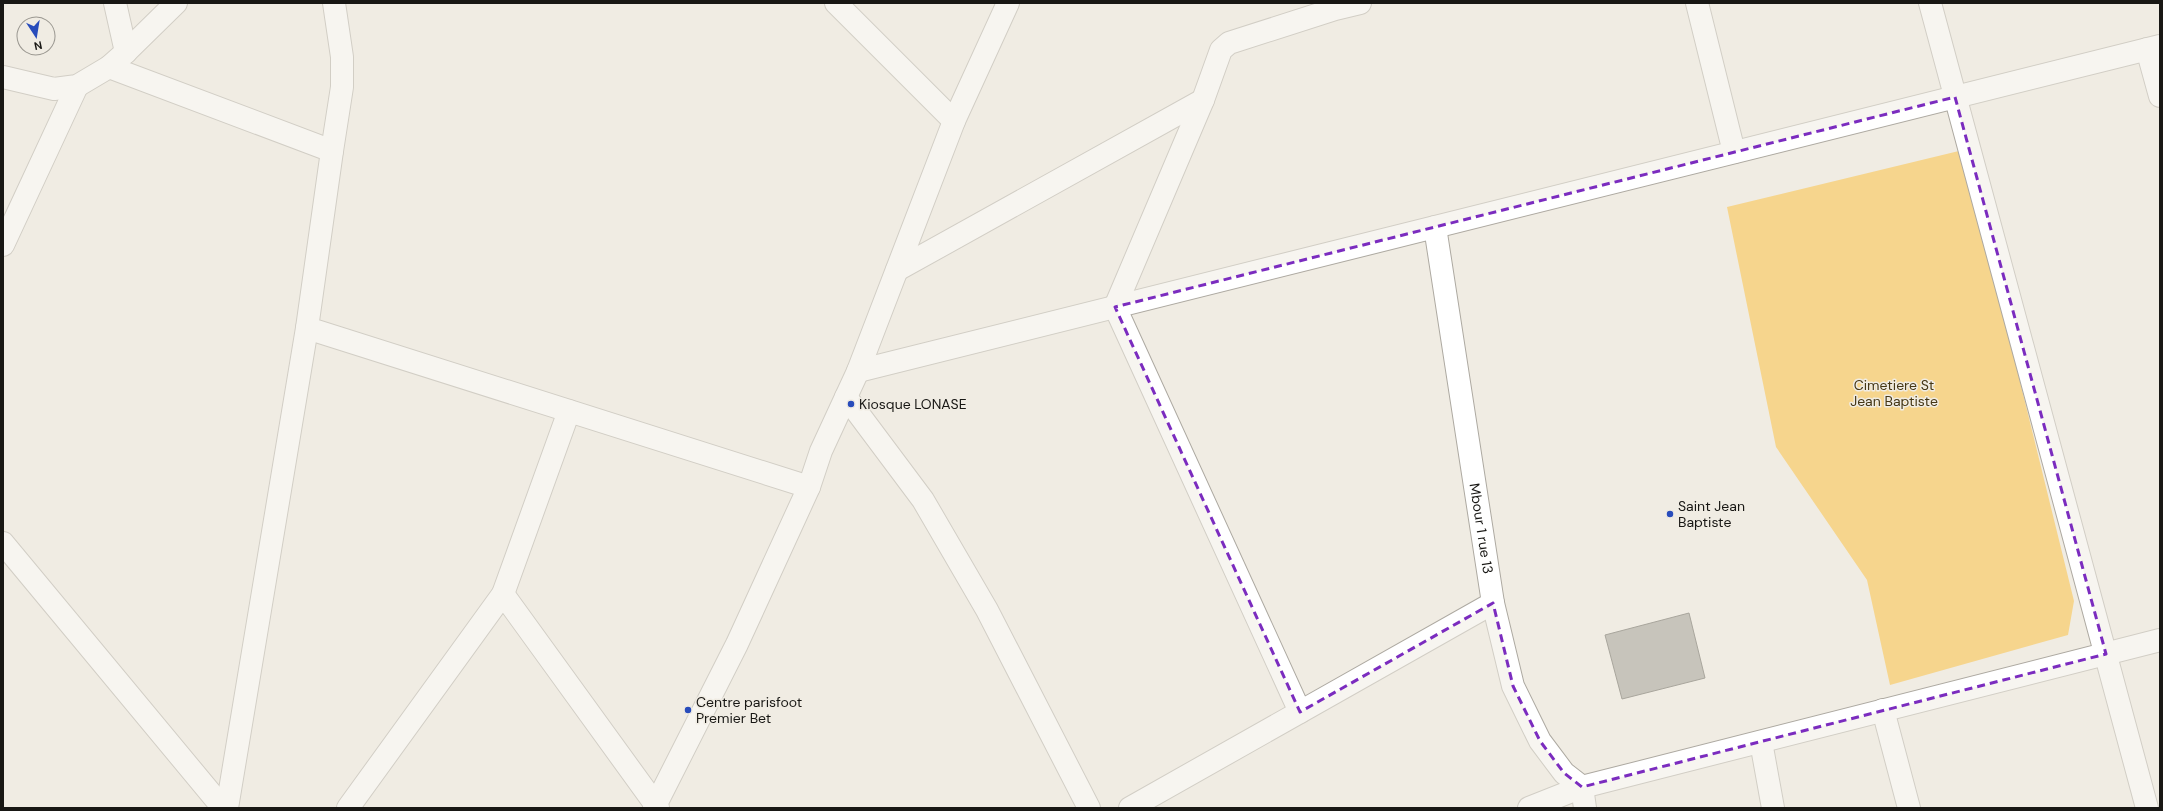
<svg xmlns="http://www.w3.org/2000/svg" width="2163" height="811" viewBox="0 0 2163 811" font-family="'DM Sans',sans-serif">
  <rect width="100%" height="100%" fill="#f0ece3"/>
  <path fill="#f6d58d" d="M1963 150 2074 601 2068 635 1890 685 1867 580 1776 447 1727 207Z"/>
  <path fill="#c7c4bb" stroke="#a9a69d" d="M1689 613 1705 678 1622 699 1605 635Z"/>
  <g fill="none" stroke-linecap="round" stroke-linejoin="round">
    <g stroke="#ada9a1" stroke-width="24">
      <g id="minor">
        <path d="M115 3 126 52"/>
        <path d="M836 3 954 121"/>
        <path d="M1697 3 1734 152"/>
        <path d="M1930 3 2147 808"/>
        <path d="M2147 49 2160 96"/>
        <path d="M109 67 332 151 307 328 809 487"/>
        <path d="M3 77 54 89 77 86 109 67 126 52 176 3"/>
        <path d="M332 151 342 87V57L334 3"/>
        <path id="s1" d="M1435 227 1493 603 1513 686 1540 741 1564 773 1582 787 1585 808"/>
        <path d="M3 245 77 86"/>
        <path d="M897 270 1203 100"/>
        <path d="M858 371 2160 46"/>
        <path d="M846 397 923 500 987 610 1089 808"/>
        <path d="M3 543 223 808"/>
        <path d="M503 594 658 808"/>
        <path d="M1883 710 1909 808"/>
        <path d="M1300 712 1115 307 1203 100 1221 50 1229 43 1335 9 1360 3"/>
        <path d="M1761 742 1773 808"/>
        <path d="M227 808 307 328"/>
        <path d="M348 808 503 594 569 411"/>
        <path d="M654 808 737 644 809 487 821 451 858 371 954 121 1008 3"/>
        <path d="M1130 808 1493 603"/>
        <path d="M1529 808 1582 787 2160 640"/>
      </g>
    </g>
    <use href="#minor" stroke="#fff" stroke-width="22"/>
  </g>
  <path d="M0 0H2163V811H0ZM1955 97 2106 654 1582 787 1564 773 1540 741 1513 686 1493 603 1300 712 1115 307Z" fill="#f0ece3" fill-opacity=".55" fill-rule="evenodd"/>
  <path fill="none" stroke="#7b2cbf" stroke-width="3" stroke-dasharray="8 5" stroke-linejoin="round" d="M1955 97 2106 654 1582 787 1564 773 1540 741 1513 686 1493 603 1300 712 1115 307Z"/>
  <g fill="#284cbb" stroke="#f0ece3" stroke-width="1.5">
    <circle cx="851" cy="404" r="4"/>
    <circle cx="1670" cy="514" r="4"/>
    <circle cx="688" cy="710" r="4"/>
  </g>
  <g text-anchor="middle" stroke-width="3" stroke-linejoin="round" paint-order="stroke">
    <g font-size="14" fill="#453715" stroke="#f0ece3">
      <text x="1894" y="390">Cimetiere St<tspan x="1894" dy="16">Jean Baptiste</tspan></text>
    </g>
    <g font-size="14" fill="#181714" stroke="#f0ece3" text-anchor="start">
      <text x="859" y="409">Kiosque LONASE</text>
      <text x="1678" y="511">Saint Jean<tspan x="1678" dy="16">Baptiste</tspan></text>
      <text x="696" y="707">Centre parisfoot<tspan x="696" dy="16">Premier Bet</tspan></text>
    </g>
    <g font-size="14" fill="#181714" stroke="#f0ece3">
      <text dy="5" stroke="none"><textPath href="#s1" startOffset="305">Mbour 1 rue 13</textPath></text>
    </g>
  </g>
  <rect width="2163" height="811" fill="none" stroke="#181714" stroke-width="8"/>
  <g transform="translate(36 36) rotate(168)"><circle r="19" fill="#f0ece3" stroke="#9a9790"/>
  <path d="M0-3L7 15L0 10L-7 15Z" fill="#284cbb"/>
  <text y="-6" font-size="11" font-weight="bold" text-anchor="middle" fill="#181714">N</text>
  </g>
</svg>
